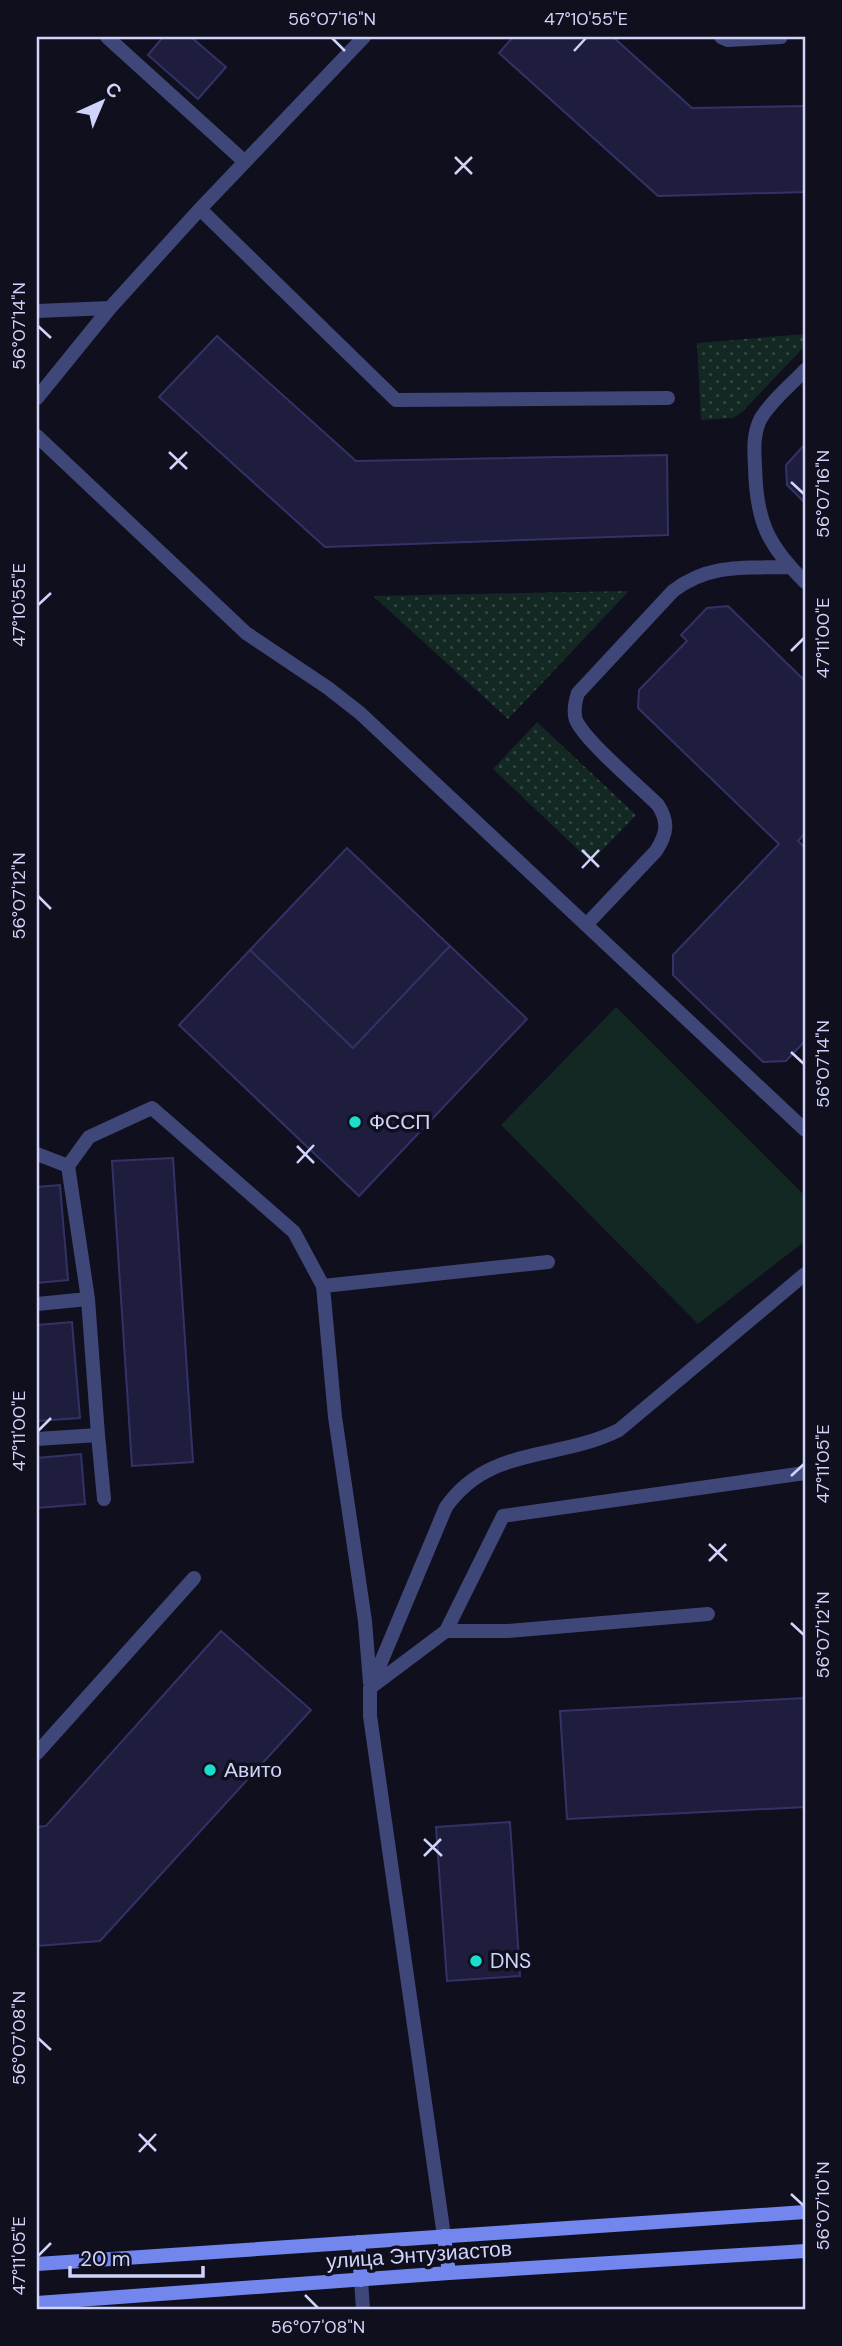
<svg xmlns="http://www.w3.org/2000/svg" width="842" height="2346" viewBox="0 0 842 2346" font-family="'DM Sans',sans-serif">
  <defs>
    <pattern id="park-dots" width="8" height="8" patternUnits="userSpaceOnUse" patternTransform="scale(1.75)"><rect width="8" height="8" fill="#132723"/><path d="M2 2h.1M6 6h.1" fill="none" stroke="#344544" stroke-width="1.8" stroke-linecap="round"/></pattern>
  </defs>
  <rect width="100%" height="100%" fill="#0f0f1e"/>
  <path fill="url(#park-dots)" d="M805 334V346L741 413 733 418 701 420 697 343Z
    M629 591 508 719 373 596Z
    M537 722 636 815 591 862 493 769Z"/>
  <path fill="#132723" d="M616 1007 805 1196V1241L698 1324 501 1125Z"/>
  <path fill="#1e1d3d" stroke="#333266" stroke-width="2" d="M163 37H191L226 67 198 99 148 55Z
    M513 37H613L692 108 805 106V192L658 196 499 53Z
    M217 336 356 461 667 455 668 535 325 547 159 397Z
    M805 444V503L787 485 786 465Z
    M728 606 805 681V833L798 841 805 848V1041L786 1061 763 1062 673 975V955L779 844 638 708 639 690 687 641 681 635 707 608Z
    M347 848 450 946 353 1048 250 950Z
    M450 946 527 1019 359 1196 179 1025 250 950 353 1048Z
    M173 1158 193 1462 132 1466 112 1161Z
    M60 1185 68 1280 37 1283V1187Z
    M72 1322 80 1418 37 1421V1325Z
    M81 1454 85 1504 37 1508V1458Z
    M221 1631 311 1710 100 1941 37 1946V1827L46 1826Z
    M805 1698V1807L567 1819 560 1711Z
    M510 1822 520 1976 447 1981 436 1827Z"/>
  <g fill="none" stroke-linecap="round" stroke-linejoin="round">
    <path stroke="#3f4778" stroke-width="14" d="M107 37 245 162
      M721 37 728 40 781 37
      M200 209 364 37
      M37 311 110 308 200 209 396 400 668 398
      M805 370C791 385 772 400 761 418 753 433 754 450 755 466 756 520 767 545 805 582
      M37 398 110 308
      M37 436 246 633 328 688 360 713 805 1130
      M586 925 656 851C667 834 669 822 658 805 640 787 584 740 576 720 573 711 575 702 578 693L673 591C710 563 746 568 790 567
      M37 1154 68 1166 88 1299 98 1435 37 1439
      M68 1166 89 1137 152 1108 294 1232 323 1286
      M37 1304 88 1299
      M98 1435 104 1499
      M446 1631H508L708 1614
      M370 1683 365 1621 335 1417 323 1286 548 1262
      M371 1686 446 1507C490 1445 557 1461 619 1430L805 1274
      M37 1753 194 1578
      M444 2236 370 1716V1688L446 1631 503 1516 805 1473
      M361 2280 363 2309"/>
    <path stroke="#7386ee" stroke-width="14" d="M444 2236 449 2273
      M358 2242 361 2280
      M37 2264 805 2212
      M37 2303 449 2273 805 2251"/>
  </g>
  <path fill="none" stroke="#d1d4fa" stroke-width="2.5" d="M332 38 345 51M574 51 586 38M455 157 472 174M455 174 472 157M38 326 51 338M169 452 187 469M170 469 187 452M791 482 804 494M38 605 51 593M791 651 804 638M582 850 599 867M582 868 599 850M38 896 51 909M791 1052 804 1064M297 1146 314 1163M297 1163 314 1145M38 1431 51 1418M791 1476 804 1464M709 1544 727 1561M709 1561 726 1544M791 1623 804 1635M424 1839 442 1856M424 1856 441 1839M38 2038 51 2050M139 2134 156 2151M139 2152 156 2134M791 2194 804 2206M38 2256 51 2243M305 2295 318 2308"/>
  <g fill="#1addcd" stroke="#0f0f1e" stroke-width="2.5">
    <circle cx="355" cy="1122" r="7"/>
    <circle cx="210" cy="1770" r="7"/>
    <circle cx="476" cy="1961" r="7"/>
  </g>
  <g text-anchor="middle" stroke-width="7" stroke-linejoin="round" paint-order="stroke">
    <g font-size="21" fill="#d1d4fa" stroke="#0f0f1e" text-anchor="start">
      <text x="369" y="1129">ФССП</text>
      <text x="224" y="1777">Авито</text>
      <text x="490" y="1968">DNS</text>
    </g>
    <g font-size="21" fill="#d1d4fa" stroke="#0f0f1e">
      <text transform="translate(419 2255) rotate(-4)" y="7">улица Энтузиастов</text>
    </g>
  </g>
  <rect width="842" height="2346" fill="none" stroke="#0f0f1e" stroke-width="77"/>
  <g transform="translate(102 102) rotate(44)" stroke="#0f0f1e" stroke-width="5" paint-order="stroke">
  <path d="M0-5L12 26L0 18L-12 26Z" fill="#d1d4fa"/>
  <text y="-10" font-size="19" font-weight="bold" text-anchor="middle" fill="#d1d4fa">С</text>
  </g>
  <path d="M70 2266v10h133v-10" fill="none" stroke="#d1d4fa" stroke-width="3.5"/>
  <text x="80" y="2266" font-size="21" fill="#d1d4fa" stroke="#0f0f1e" stroke-width="5" paint-order="stroke">20 m</text>
  <rect x="38" y="38" width="766" height="2270" fill="none" stroke="#d1d4fa" stroke-width="2.5"/>
  <g font-size="18" text-anchor="middle" fill="#d1d4fa">
    <text x="332" y="25">56°07'16"N</text>
    <text x="586" y="25">47°10'55"E</text>
    <text transform="translate(19 326) rotate(-90)" y="6">56°07'14"N</text>
    <text transform="translate(823 494) rotate(-90)" y="6">56°07'16"N</text>
    <text transform="translate(19 605) rotate(-90)" y="6">47°10'55"E</text>
    <text transform="translate(823 638) rotate(-90)" y="6">47°11'00"E</text>
    <text transform="translate(19 896) rotate(-90)" y="6">56°07'12"N</text>
    <text transform="translate(823 1064) rotate(-90)" y="6">56°07'14"N</text>
    <text transform="translate(19 1431) rotate(-90)" y="6">47°11'00"E</text>
    <text transform="translate(823 1464) rotate(-90)" y="6">47°11'05"E</text>
    <text transform="translate(823 1635) rotate(-90)" y="6">56°07'12"N</text>
    <text transform="translate(19 2038) rotate(-90)" y="6">56°07'08"N</text>
    <text transform="translate(823 2206) rotate(-90)" y="6">56°07'10"N</text>
    <text transform="translate(19 2256) rotate(-90)" y="6">47°11'05"E</text>
    <text x="318" y="2333">56°07'08"N</text>
  </g>
</svg>
